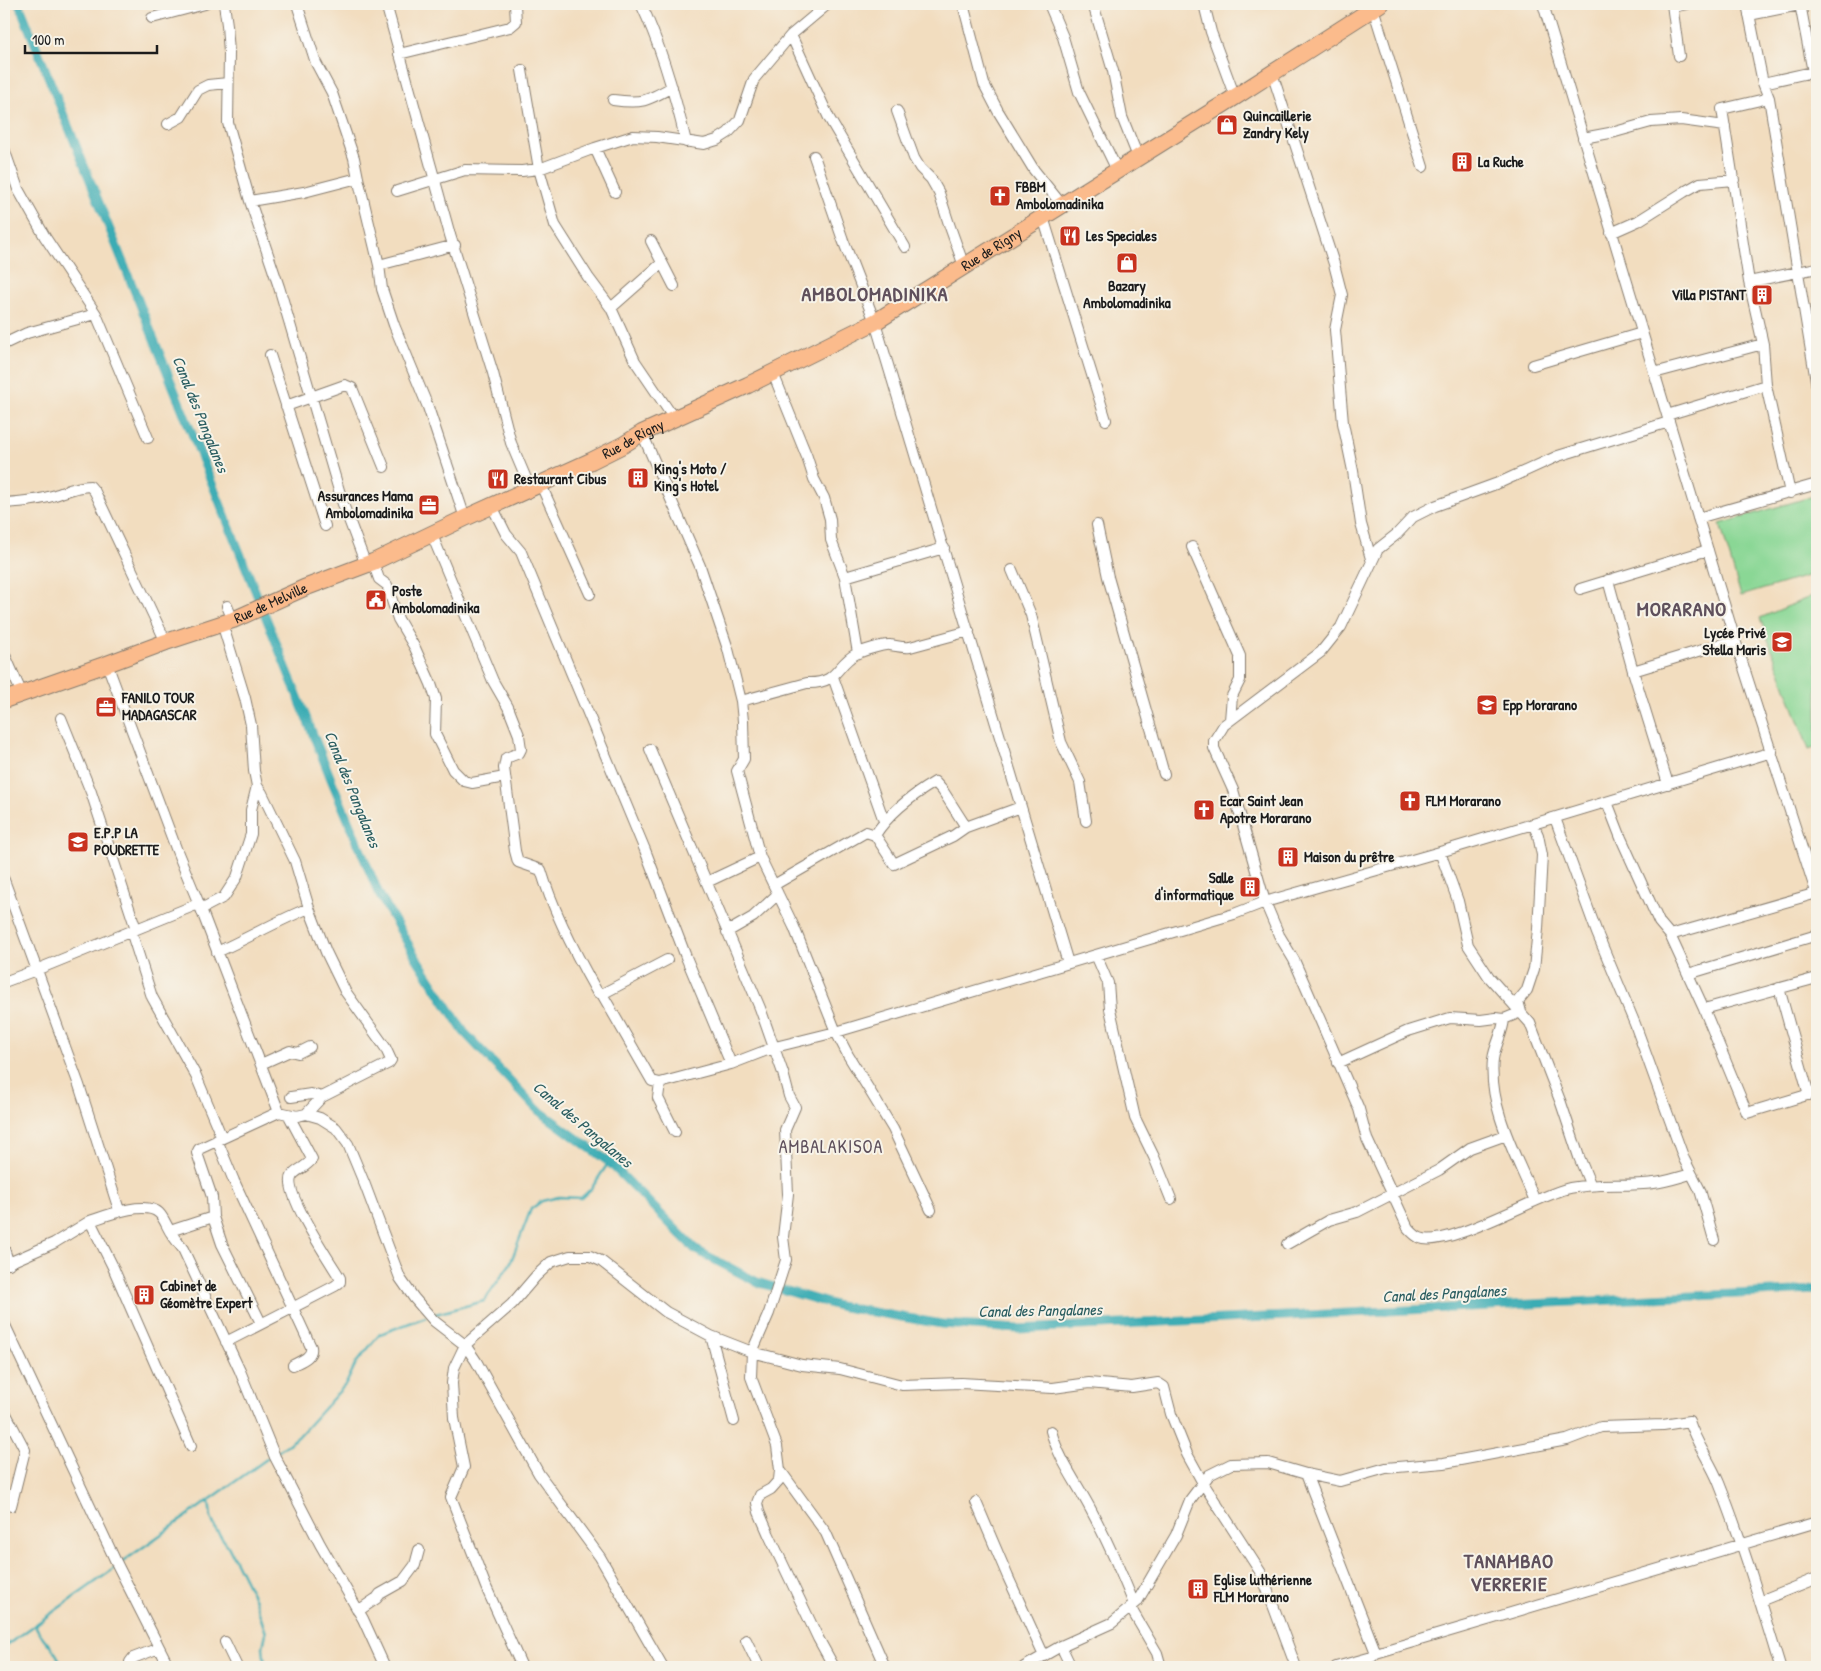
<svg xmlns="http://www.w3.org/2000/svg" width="1821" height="1671" viewBox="0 0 1821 1671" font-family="'Patrick Hand',sans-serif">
  <rect width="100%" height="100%" fill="#f7f3e8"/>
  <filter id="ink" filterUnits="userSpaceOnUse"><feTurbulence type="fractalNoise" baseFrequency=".02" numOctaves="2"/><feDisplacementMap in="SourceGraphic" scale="10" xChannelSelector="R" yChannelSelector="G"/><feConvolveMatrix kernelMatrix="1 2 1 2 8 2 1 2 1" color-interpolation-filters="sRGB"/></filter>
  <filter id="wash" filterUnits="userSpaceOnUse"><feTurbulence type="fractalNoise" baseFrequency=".0096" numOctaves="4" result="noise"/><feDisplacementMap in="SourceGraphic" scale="20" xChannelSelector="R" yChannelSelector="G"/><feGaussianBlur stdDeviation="1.12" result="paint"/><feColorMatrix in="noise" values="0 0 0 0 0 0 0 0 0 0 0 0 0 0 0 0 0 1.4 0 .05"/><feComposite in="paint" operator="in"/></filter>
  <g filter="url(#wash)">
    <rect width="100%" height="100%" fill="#f2ddbf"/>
    <path fill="#8ad795" stroke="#537a58" d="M1817 495V573L1741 596 1720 524Z
      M1817 594V747L1809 750 1760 618Z"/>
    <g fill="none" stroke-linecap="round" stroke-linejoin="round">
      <path stroke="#3bacb4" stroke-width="2.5" d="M432 1315 484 1301 510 1264 531 1209 542 1201 559 1197 581 1198 591 1189 609 1162
        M276 1453 298 1437 346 1384 356 1363 380 1334 426 1317
        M209 1501 211 1517 216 1530 228 1546 254 1598 266 1633 263 1647 265 1667
        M121 1563 271 1456
        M35 1625C42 1641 58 1650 62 1667
        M4 1647 115 1568"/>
      <path stroke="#3bacb4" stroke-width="9" d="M19 4 331 779 379 894 417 959 464 1032 538 1110 609 1162 696 1250 757 1282 838 1306 942 1324 1018 1329 1817 1290"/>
    </g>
  </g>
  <g filter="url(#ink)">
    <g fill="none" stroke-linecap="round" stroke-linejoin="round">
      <g stroke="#877c6e" stroke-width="12">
        <path id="minor" d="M224 4 227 25 229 53 228 123 250 201 279 287 343 504 366 565
          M297 4 316 63 332 93 354 158 358 178 379 265 382 289 394 325 428 407 465 518
          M386 4 450 235 493 373 511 443 530 488
          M641 4C662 48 675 95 686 142
          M963 4 984 84 998 111 1034 170 1062 205
          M1049 4 1063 37 1079 92 1117 170
          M1093 4 1113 71 1122 117 1138 157
          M1204 4 1211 32 1235 97
          M1543 4 1735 640 1817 895
          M1672 4 1679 56
          M1747 4 1763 83 1769 98 1817 387
          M1800 4 1817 93
          M1673 7 1687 4
          M1373 8 1423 167
          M1749 15 1805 4
          M152 18 205 4
          M791 35 829 118 905 247
          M399 54 510 27 516 22 515 4
          M522 70 539 169 555 225 588 277 611 308 635 361 673 417
          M1272 73 1334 264 1342 295 1335 330 1343 423 1353 471 1361 524 1372 562
          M1763 83 1817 71
          M1769 98 1722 109 1749 282 1763 344 1766 385 1790 493
          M613 100C642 104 647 101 672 87
          M897 111 914 158 920 168 931 179 939 193 949 224 964 266
          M168 124 181 117 198 90 208 85 228 83
          M1583 138 1615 132 1651 122 1681 120 1725 126
          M595 148 615 192
          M4 149 18 189 45 237 96 314 148 438
          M814 156 843 240 875 322 1068 963
          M397 191 465 170 522 171 539 169 595 148 633 136 657 137 704 144 717 140 728 133 740 120 754 79 791 35 828 4
          M250 201 304 192 358 178
          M1043 217 1106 420
          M1611 233 1638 221 1684 192 1700 183 1734 180
          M651 241 674 286
          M379 265 455 245
          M1749 282 1817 268
          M611 308 662 263
          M4 344 27 333 96 314
          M270 355 325 526
          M1533 365 1642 333
          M773 373 807 457 814 479 824 498 830 519 831 540 845 577 858 653
          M1654 373 1763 344
          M286 406 345 385 352 388 384 467
          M1667 415 1766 385
          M1669 422 1558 456 1501 482 1435 506 1413 517 1397 534 1378 549 1341 627 1321 652 1224 725 1214 741V748L1233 790 1265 902 1279 935 1294 960 1359 1109 1367 1139 1408 1228C1411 1231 1415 1236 1420 1238 1446 1249 1535 1197 1566 1189 1595 1182 1625 1187 1654 1183 1666 1182 1679 1177 1691 1174
          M642 433 700 566 728 649 741 701 743 721 744 759 737 771 760 857 794 927 836 1032 848 1055 893 1129 931 1210
          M541 485 590 594
          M4 503C19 502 36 501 52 496 65 492 76 486 90 486L95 492 166 642
          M492 506 506 534 521 552 645 850 686 957 731 1064
          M1698 518 1817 484
          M1097 525 1108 577 1164 774
          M432 535 493 681 508 707 519 735 521 749 519 753 506 758 504 768 515 851 518 862 541 870C553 911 576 955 597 992L602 994 652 1081 660 1083 731 1064 775 1047 836 1032 1234 914 1265 902 1440 852 1772 752
          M1192 547 1240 656V680L1232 696 1230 720
          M373 562 379 579 387 585 398 619 415 648 431 684 436 699 435 734 453 770 464 781 472 783 505 777
          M1012 570 1031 615 1061 742 1080 782 1086 821
          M845 577 944 548
          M1608 580 1633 671 1668 784
          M1580 589 1708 550
          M227 606 233 620
          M222 623 245 698 251 725 254 771 257 786 262 793 295 861 309 908 326 952 345 991 385 1047 391 1060 389 1063 322 1097 311 1094 291 1097
          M4 653 22 694
          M107 664 177 851 201 909 279 1112 297 1116 306 1114 320 1118 336 1128 348 1144 365 1185 400 1278 414 1298 434 1321 465 1345 476 1361 539 1474 600 1557 663 1667
          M1633 671 1735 640
          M833 677 884 821
          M741 701 807 683C839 684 836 664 856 654 862 651 884 644 890 645 898 646 902 648 910 647L969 631
          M61 718 91 792 136 929
          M650 749 760 1008 783 1073 789 1096 795 1107 785 1130 788 1194 783 1237 786 1260 769 1313 752 1352 751 1377 777 1446 780 1470 779 1480 771 1489 760 1495 757 1503 759 1512 769 1535 818 1638 834 1667
          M1607 802 1621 838 1659 922 1670 935
          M1555 818 1597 933 1635 1024 1684 1159 1700 1190 1714 1240
          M875 835C890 812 911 796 935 782L943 791 966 827
          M1440 852 1458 901 1468 945 1489 977 1530 1023 1561 1103 1579 1157 1591 1186
          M4 880 79 1085 119 1210
          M707 882 760 857
          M774 885 866 832 875 835 894 864 953 836 966 827 1021 807
          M1817 893 1670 935 1704 1009 1747 1113 1817 1092
          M201 909 224 897 237 877 251 834V810L257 786
          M131 931 152 997 196 1076 222 1138
          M727 932 753 917 778 894
          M217 952C248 938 277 921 309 908
          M1096 955 1108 983 1110 1009 1135 1118 1154 1157 1171 1199
          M1688 974 1817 935
          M4 982 36 970 198 904
          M1779 988 1809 1095
          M602 994 667 960
          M1704 1009 1817 978
          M1504 1019C1503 1033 1495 1045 1493 1059 1488 1108 1517 1157 1535 1201
          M1338 1063 1408 1031 1450 1018 1481 1020 1496 1018 1504 1019 1521 1012 1518 1001 1527 990 1534 969 1538 929 1542 855 1538 835 1533 824
          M261 1064 290 1051 298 1053 310 1047
          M660 1083 658 1098 675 1132
          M306 1114 322 1097
          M217 1140 234 1181 311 1347C313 1357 301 1361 293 1365
          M213 1217 222 1244 261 1323
          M170 1231 213 1217 212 1197 197 1153 199 1149 279 1112
          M1287 1244 1329 1220 1357 1212 1439 1170 1470 1148 1506 1135
          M4 1249 9 1264
          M4 1265 54 1243 90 1221
          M4 1323 117 1564 169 1667
          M711 1336 734 1421
          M226 1342 335 1286 340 1282V1278C331 1263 282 1191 292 1176 295 1170 306 1168 312 1159L288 1114
          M4 1410 25 1450 11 1506
          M1051 1431C1059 1460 1077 1483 1091 1510 1107 1540 1121 1572 1134 1604
          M191 1446 112 1265 90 1221C105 1216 145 1200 159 1213 164 1218 167 1227 171 1233 175 1239 179 1244 183 1249L240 1371 275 1457 320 1544 363 1619 385 1667
          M780 1470 826 1533 885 1667
          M1306 1474 1376 1653
          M976 1502 1008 1577 1044 1656
          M1760 1601 1817 1578
          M1130 1607 1157 1653 1161 1667
          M358 1611 377 1598 380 1594 403 1581 415 1565 419 1550
          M746 1640 759 1667
          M225 1642 237 1667
          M1061 1646 1071 1667
          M131 1667 130 1662 133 1658 159 1648
          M522 1667 486 1587 451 1497 464 1467 454 1418 452 1383 454 1368 465 1345 512 1304 536 1276 551 1262 570 1256H590L601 1261 666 1312 711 1336 752 1352 802 1365 840 1369 902 1385 961 1383 1053 1388 1089 1383 1132 1387 1158 1383 1164 1387 1171 1414 1187 1454 1203 1483 1261 1573 1296 1667
          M1024 1667 1061 1646 1112 1623 1137 1602 1176 1535 1190 1500 1209 1475 1231 1464 1268 1463 1306 1474 1340 1481 1386 1468 1444 1463 1567 1440 1601 1427 1663 1425 1689 1421C1696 1443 1710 1461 1719 1483 1743 1543 1761 1605 1780 1667
          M1336 1667 1372 1657 1376 1653 1817 1522"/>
      </g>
      <g stroke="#877c6e" stroke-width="18">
        <g id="primary">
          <path id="s1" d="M4 700 107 664 166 642 233 620 304 588 373 562 465 518 591 461 623 445 642 433 748 385 875 322 1235 97 1380 4"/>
        </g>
      </g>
      <use href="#minor" stroke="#fff" stroke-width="10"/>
      <use href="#primary" stroke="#fbbb8c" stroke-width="16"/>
    </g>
  </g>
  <defs>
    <g id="shop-square" transform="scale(1.125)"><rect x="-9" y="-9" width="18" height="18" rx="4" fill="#c8321e" stroke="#f7f3e8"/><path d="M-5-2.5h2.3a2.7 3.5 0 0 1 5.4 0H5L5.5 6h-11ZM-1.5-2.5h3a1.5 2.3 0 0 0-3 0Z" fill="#fff"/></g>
    <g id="building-square" transform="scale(1.125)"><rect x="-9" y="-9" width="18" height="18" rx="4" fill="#c8321e" stroke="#f7f3e8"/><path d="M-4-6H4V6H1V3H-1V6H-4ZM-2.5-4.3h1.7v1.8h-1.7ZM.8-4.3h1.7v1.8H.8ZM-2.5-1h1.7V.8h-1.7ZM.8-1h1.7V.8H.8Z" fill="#fff"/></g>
    <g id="church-square" transform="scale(1.125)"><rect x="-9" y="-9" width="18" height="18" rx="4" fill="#c8321e" stroke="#f7f3e8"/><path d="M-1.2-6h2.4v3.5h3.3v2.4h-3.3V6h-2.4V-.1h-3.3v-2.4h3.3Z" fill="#fff"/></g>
    <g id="restaurant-square" transform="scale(1.125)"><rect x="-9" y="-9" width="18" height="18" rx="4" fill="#c8321e" stroke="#f7f3e8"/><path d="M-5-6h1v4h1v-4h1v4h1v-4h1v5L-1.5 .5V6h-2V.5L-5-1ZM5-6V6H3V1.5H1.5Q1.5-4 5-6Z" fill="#fff"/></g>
    <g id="office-square" transform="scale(1.125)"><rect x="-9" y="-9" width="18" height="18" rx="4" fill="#c8321e" stroke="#f7f3e8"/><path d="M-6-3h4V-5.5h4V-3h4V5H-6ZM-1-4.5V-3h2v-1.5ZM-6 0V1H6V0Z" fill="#fff"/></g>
    <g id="civic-square" transform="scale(1.125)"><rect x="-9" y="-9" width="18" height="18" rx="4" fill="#c8321e" stroke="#f7f3e8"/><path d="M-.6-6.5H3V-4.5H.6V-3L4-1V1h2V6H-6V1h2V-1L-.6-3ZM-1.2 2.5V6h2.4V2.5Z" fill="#fff"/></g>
    <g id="school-square" transform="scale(1.125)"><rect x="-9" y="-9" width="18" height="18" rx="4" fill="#c8321e" stroke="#f7f3e8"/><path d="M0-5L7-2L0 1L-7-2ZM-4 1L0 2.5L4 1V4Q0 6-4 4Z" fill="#fff"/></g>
  </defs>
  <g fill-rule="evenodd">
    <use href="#shop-square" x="1227" y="125"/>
    <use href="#building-square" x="1462" y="162"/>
    <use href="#church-square" x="1000" y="196"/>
    <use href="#restaurant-square" x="1070" y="236"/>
    <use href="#shop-square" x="1127" y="263"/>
    <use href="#building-square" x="1762" y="295"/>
    <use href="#building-square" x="638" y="478"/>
    <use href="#restaurant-square" x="498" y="479"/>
    <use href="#office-square" x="429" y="505"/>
    <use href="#civic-square" x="376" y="600"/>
    <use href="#school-square" x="1782" y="642"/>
    <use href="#school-square" x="1487" y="705"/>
    <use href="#office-square" x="106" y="707"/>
    <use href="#church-square" x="1410" y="801"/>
    <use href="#church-square" x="1204" y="810"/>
    <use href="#school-square" x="78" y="842"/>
    <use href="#building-square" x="1288" y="857"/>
    <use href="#building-square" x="1250" y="887"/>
    <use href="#building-square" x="144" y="1295"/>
    <use href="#building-square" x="1198" y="1589"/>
  </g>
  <g text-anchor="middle" stroke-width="4" stroke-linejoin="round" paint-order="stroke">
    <g font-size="15" font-weight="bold" fill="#1c1c1c" stroke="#f7f3e8" text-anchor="start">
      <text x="1243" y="121">Quincaillerie<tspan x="1243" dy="17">Zandry Kely</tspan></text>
      <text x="1478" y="167">La Ruche</text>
      <text x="1016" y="192">FBBM<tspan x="1016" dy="17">Ambolomadinika</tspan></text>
      <text x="1086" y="241">Les Speciales</text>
      <text x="1127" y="291" text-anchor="middle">Bazary<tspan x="1127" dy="17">Ambolomadinika</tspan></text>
      <text x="1746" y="300" text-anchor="end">Villa PISTANT</text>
      <text x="654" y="474">King's Moto /<tspan x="654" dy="17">King's Hotel</tspan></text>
      <text x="514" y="484">Restaurant Cibus</text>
      <text x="413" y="501" text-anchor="end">Assurances Mama<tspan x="413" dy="17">Ambolomadinika</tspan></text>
      <text x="392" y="596">Poste<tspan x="392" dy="17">Ambolomadinika</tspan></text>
      <text x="1766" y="638" text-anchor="end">Lycée Privé<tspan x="1766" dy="17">Stella Maris</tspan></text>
      <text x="122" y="703">FANILO TOUR<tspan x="122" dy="17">MADAGASCAR</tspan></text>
      <text x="1503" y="710">Epp Morarano</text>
      <text x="1220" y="806">Ecar Saint Jean<tspan x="1220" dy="17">Apotre Morarano</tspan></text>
      <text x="1426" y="806">FLM Morarano</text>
      <text x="94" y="838">E.P.P LA<tspan x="94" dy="17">POUDRETTE</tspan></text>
      <text x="1304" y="862">Maison du prêtre</text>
      <text x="1234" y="883" text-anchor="end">Salle<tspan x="1234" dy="17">d'informatique</tspan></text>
      <text x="160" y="1291">Cabinet de<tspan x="160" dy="17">Géomètre Expert</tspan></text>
      <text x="1214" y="1585">Eglise luthérienne<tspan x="1214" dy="17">FLM Morarano</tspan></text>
    </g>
    <g font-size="15" fill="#1c1c1c" stroke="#f7f3e8">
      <text dy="5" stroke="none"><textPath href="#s1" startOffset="1088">Rue de Rigny</textPath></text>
      <text dy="5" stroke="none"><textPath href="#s1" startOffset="682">Rue de Rigny</textPath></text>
      <text dy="5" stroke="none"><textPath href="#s1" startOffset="284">Rue de Melville</textPath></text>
    </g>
    <g font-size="16" font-style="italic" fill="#2a5d60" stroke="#f7f3e8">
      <text transform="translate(201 414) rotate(68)" y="6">Canal des Pangalanes</text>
      <text transform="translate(353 789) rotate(68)" y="6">Canal des Pangalanes</text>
      <text transform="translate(583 1124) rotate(40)" y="6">Canal des Pangalanes</text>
      <text transform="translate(1444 1293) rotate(-3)" y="6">Canal des Pangalanes</text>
      <text transform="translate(1040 1310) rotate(-1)" y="6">Canal des Pangalanes</text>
    </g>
    <g font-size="18" letter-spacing="1" fill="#5f505c" stroke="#f7f3e8">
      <text x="831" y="1153">AMBALAKISOA</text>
    </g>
    <g font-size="20" font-weight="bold" letter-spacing="1" fill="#5f505c" stroke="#f7f3e8">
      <text x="875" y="301">AMBOLOMADINIKA</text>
      <text x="1682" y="616">MORARANO</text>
      <text x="1509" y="1568">TANAMBAO<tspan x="1509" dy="23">VERRERIE</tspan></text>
    </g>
  </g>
  <rect width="1821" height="1671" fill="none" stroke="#f7f3e8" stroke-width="20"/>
  <path d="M25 45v8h132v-8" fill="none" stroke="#1c1c1c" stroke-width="2.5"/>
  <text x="32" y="45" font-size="15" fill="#1c1c1c" stroke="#f7f3e8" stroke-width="4" paint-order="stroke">100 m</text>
</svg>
